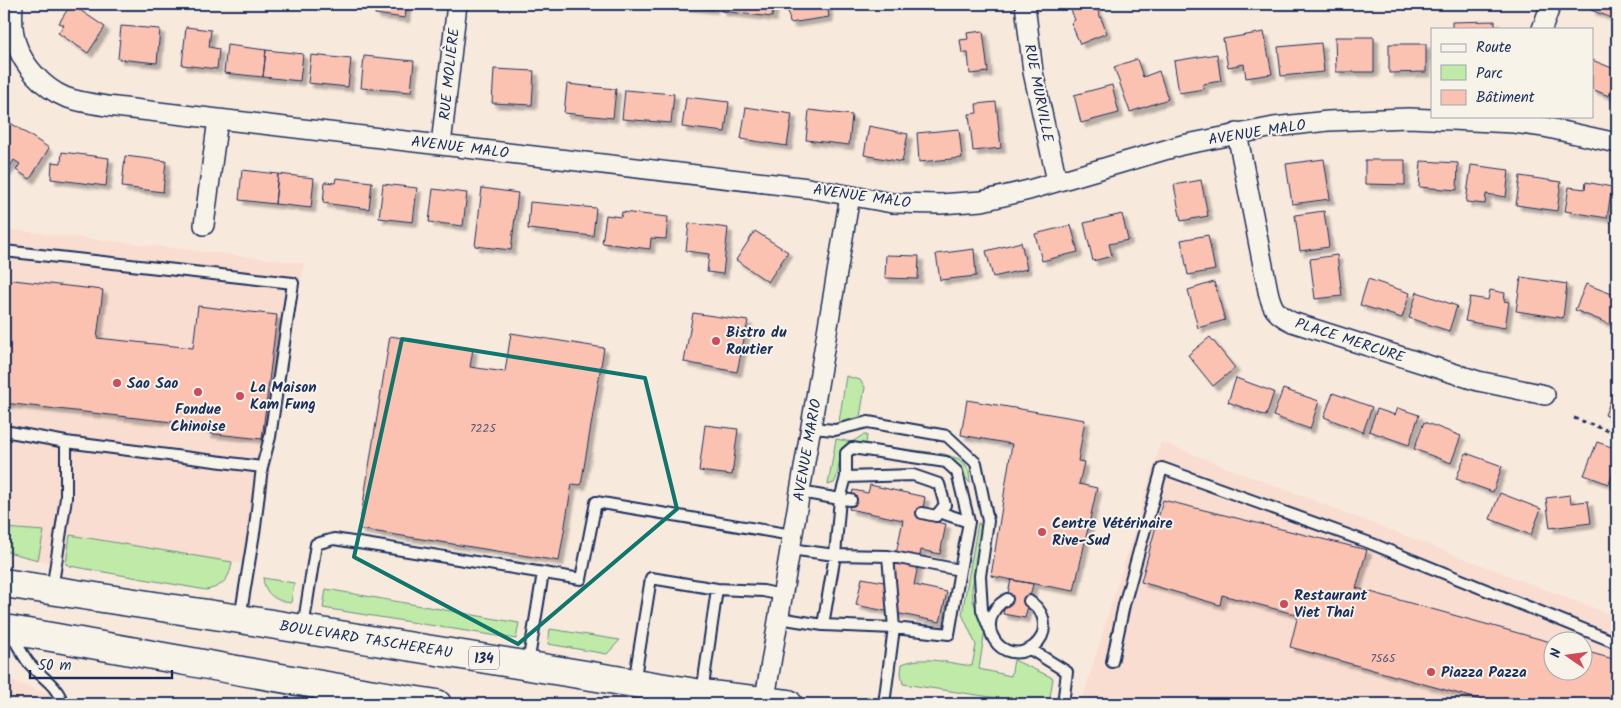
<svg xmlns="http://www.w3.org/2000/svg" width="1621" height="708" viewBox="0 0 1621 708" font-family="Kalam,sans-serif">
  <defs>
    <filter id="shadow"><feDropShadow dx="4.5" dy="4.5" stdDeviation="1" flood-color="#0004"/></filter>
  </defs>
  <rect width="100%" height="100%" fill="#f8e9dd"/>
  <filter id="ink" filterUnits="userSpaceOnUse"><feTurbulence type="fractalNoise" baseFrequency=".02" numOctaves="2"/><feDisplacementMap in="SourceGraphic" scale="10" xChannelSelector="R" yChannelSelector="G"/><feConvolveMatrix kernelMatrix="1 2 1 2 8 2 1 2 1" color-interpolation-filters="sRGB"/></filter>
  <g filter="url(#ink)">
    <path fill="#f9ddd0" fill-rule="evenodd" d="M4 229 304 263 255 566 70 535 66 564 70 566 38 560 44 531 4 528Z
      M1161 442 1617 617V704H1081ZM1554 640H1584V670H1554Z
      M4 678 37 690 79 700 78 704H4Z"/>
    <path fill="#bfeaa7" stroke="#6d8c82" d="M846 376 860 380 865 387 860 417 850 423 839 422Z
      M863 435H867L866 444 944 454 959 459 965 464 969 471 970 483 955 465 848 445C836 452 841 472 834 483L828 485 836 439 852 442Z
      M978 523H979L982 530 972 589 973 601 985 629 979 669 1011 676 1014 660 1053 678 1049 704H1038L903 684 901 673 902 664C924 655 948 663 972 666L976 645 962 614Z
      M4 528 44 531 38 560 4 551Z
      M70 535 232 562C230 578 223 587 206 590L70 566 66 564Z
      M263 578 294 583 291 603C276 601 265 595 263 578Z
      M326 589 519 623 516 639 323 608Z
      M550 629 620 640 607 654 548 644Z"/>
    <path fill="#fbc2b1" stroke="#1b2f5e" filter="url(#shadow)" d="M71 4 105 27 88 53 58 33 64 25 59 23Z
      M376 4H407L405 18 375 14Z
      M664 4H713V9Z
      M722 4H774L772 17 721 11Z
      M787 4H827L829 17 790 23Z
      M1071 4H1095L1107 33 1080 44 1071 23 1075 20 1069 5Z
      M1594 4H1617V20L1591 10Z
      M1495 21V29H1452V22Z
      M121 26 160 29 157 63 118 59Z
      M186 27 211 30 209 47 219 49 217 69 182 65Z
      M983 31 988 72 970 74 968 53H962L960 40 968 39 967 33Z
      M1264 32 1272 74 1246 78 1244 64 1228 67 1223 39Z
      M1335 37H1374V72H1336Z
      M1321 43 1324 72 1281 76 1278 47Z
      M1389 44H1426V72L1389 73Z
      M227 45 266 50 263 77 224 73Z
      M266 50 303 54 300 81 263 77Z
      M1217 54 1221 81 1203 84 1204 89 1179 93 1174 61Z
      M311 55 351 59 348 87 308 83Z
      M364 56 414 61 411 92 361 88Z
      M1137 59 1143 77 1159 71 1168 99 1130 112 1114 67Z
      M1592 60 1617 70V75L1609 96 1592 89Z
      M494 69 534 71 532 105 492 103Z
      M567 84 616 89 613 118 564 113Z
      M1112 85 1119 113 1081 123 1074 95Z
      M625 90 674 94 671 123 622 119Z
      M686 97 729 102 725 132 682 127Z
      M996 102 1001 148 973 151 969 114 977 113 976 104Z
      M746 107 792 114 787 146 741 139Z
      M809 110 852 115 849 145 806 140Z
      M9 122 49 148 30 179 16 170 20 164 14 160 7 171 4 169V130Z
      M869 126 908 134 902 162 864 155Z
      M959 129 962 158 919 162 917 133Z
      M62 152 109 158 106 186 51 179 52 162 61 163Z
      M125 156 166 161 163 192 122 187Z
      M1324 159 1330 199 1292 204 1286 164Z
      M1365 160H1405V185L1365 184Z
      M1421 161 1458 163 1457 190 1419 187Z
      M1471 165 1509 170 1506 197 1486 194 1485 204 1466 202Z
      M242 170 278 174 275 204 239 200Z
      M278 174 314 178 311 208 275 204Z
      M1520 176 1561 182 1557 211 1516 205Z
      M336 178 372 182 369 209 323 203 325 182 335 183Z
      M1201 180 1208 216 1181 221 1174 185Z
      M1586 182 1612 187 1607 218 1565 211 1569 187 1585 189Z
      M383 184 417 188 413 222 379 218Z
      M482 188 518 193 511 250 475 246Z
      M433 189 467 193 463 226 429 222Z
      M530 202 596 208 593 236 528 229Z
      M1324 211 1329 247 1300 251 1295 215Z
      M622 212 668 217 666 239 651 238 650 249 602 243 606 215 621 217Z
      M1122 214 1128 240 1109 244 1112 256 1093 261 1084 223Z
      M689 223 728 228 723 274 707 272 709 254 686 251Z
      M1071 225 1078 252 1042 261 1035 234Z
      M755 231 788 252 768 282 736 260Z
      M1208 235 1215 270 1188 275 1181 240Z
      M1021 242 1027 269 993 277 986 251Z
      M974 249 976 276 940 280 936 254Z
      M886 255 919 256 918 279 885 278Z
      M1337 255 1342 296 1315 299 1310 259Z
      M1521 277 1567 284 1563 318 1516 311Z
      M4 279 103 290 97 338 193 348 198 306 277 315 262 439 207 433 208 426 4 403Z
      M1368 279 1410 293 1402 318 1360 305Z
      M1214 282 1225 320 1198 328 1188 290Z
      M1586 284 1617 296V312L1612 325 1575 310Z
      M1490 290 1505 293 1504 301 1509 302 1505 328 1465 321 1470 297 1488 300Z
      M1417 292 1457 306 1449 331 1409 318Z
      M693 313 748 321 737 372 684 362Z
      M511 333 604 348 581 485 572 484 559 561 359 529 390 336 473 349 470 367 505 372Z
      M1210 337 1235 368 1213 386 1188 355Z
      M1236 378 1274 392 1266 416 1228 402Z
      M1617 383V420L1605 415Z
      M1283 389 1319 401 1310 429 1273 416Z
      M1333 393 1372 407 1363 432 1324 417Z
      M967 400 1085 420 1078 461 1084 462 1079 484 1097 488 1074 591 991 576 1012 444 961 435Z
      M1398 408 1419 415 1409 445 1369 431 1377 409 1395 415Z
      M1424 422 1461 436 1451 463 1414 449Z
      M705 425 738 429 732 475 699 471Z
      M1597 442 1617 449V462L1609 484 1584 475Z
      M1466 453 1502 466 1493 492 1456 479Z
      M870 485 925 497 921 519 946 524 940 554 921 550 914 585 947 592 940 622 856 605 862 578 890 583 903 520 849 509 853 490 868 493Z
      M1500 493 1541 509 1531 535 1490 519Z
      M1570 495 1571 503 1588 501 1591 523 1550 528 1546 498Z
      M1163 500 1367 550 1356 588 1554 643V670H1584V651L1617 660V704H1496L1290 647 1298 615 1222 595 1220 605 1141 582Z
      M1011 580 1033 584 1025 618 1003 614Z"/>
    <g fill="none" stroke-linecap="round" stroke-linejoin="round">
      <g stroke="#1b2f5e" stroke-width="14">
        <path id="lane" d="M4 251 293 283 270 437 262 467
          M811 428 835 430 868 422 947 436 976 463 988 521 980 576 982 610 989 628
          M4 431 66 442
          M846 477 913 475 939 484 945 505 936 516 922 513
          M800 492 840 499 835 555 823 625
          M851 500 840 499 846 477V453L852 448 946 462 957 472 969 522 960 570
          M939 512 969 522
          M52 590 66 498V442L262 467 255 527 240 618
          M1007 599C969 621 1002 670 1034 646 1040 641 1044 634 1044 626 1044 614 1038 607 1029 601
          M779 618 823 625 894 628 949 634 960 570 888 556 835 555 790 549
          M303 628 316 544 334 539 581 579 596 502 792 535
          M11 635C17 643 22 654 28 662 40 677 57 684 63 704
          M1030 649 1067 672 1063 704
          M1112 662 1124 605 1162 468 1370 543 1617 643
          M528 664 543 573
          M634 683 651 578 717 589 763 591 782 595
          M702 693 717 589
          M316 704 334 692
          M884 704 894 628 888 556"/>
      </g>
      <g stroke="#1b2f5e" stroke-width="22">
        <path id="street" d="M13 4C12 17 12 30 16 43 23 65 43 88 65 97 78 102 93 104 107 106L808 188 892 203 940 204 982 201 1029 190 1182 145 1274 127 1328 121 1409 118 1514 123 1544 127 1617 143
          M1025 4 1033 72 1057 181
          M1542 29 1551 4
          M1237 133 1268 291C1272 309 1276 314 1292 322L1478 381 1545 395
          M441 145 457 4
          M204 225 218 119
          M764 704 850 196"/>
      </g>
      <g stroke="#1b2f5e" stroke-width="31">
        <path id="primary" d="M4 583 240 619 702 694 788 704
          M4 629C149 653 292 682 437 704"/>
      </g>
      <path stroke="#1b2f5e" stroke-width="3" stroke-dasharray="4 4" stroke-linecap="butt" d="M1574 418 1617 434"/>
      <use href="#lane" stroke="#f7f3e8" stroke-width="10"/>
      <use href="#street" stroke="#f7f3e8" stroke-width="19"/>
      <use href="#primary" stroke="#f7f3e8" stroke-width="28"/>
    </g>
  </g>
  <path fill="none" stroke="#0f766e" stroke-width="4" stroke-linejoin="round" d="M402 339 645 378 677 509 518 644 354 557Z"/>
  <g fill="#d1495b" stroke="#f7f3e8" stroke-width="2">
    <circle cx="716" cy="341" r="5"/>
    <circle cx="117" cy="383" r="5"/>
    <circle cx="198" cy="392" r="5"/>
    <circle cx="240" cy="396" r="5"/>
    <circle cx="1042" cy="532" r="5"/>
    <circle cx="1284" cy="604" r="5"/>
    <circle cx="1431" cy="672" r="5"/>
  </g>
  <g text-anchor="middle" stroke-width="4" stroke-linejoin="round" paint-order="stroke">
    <g font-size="12" fill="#535473">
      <text x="483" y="432">7225</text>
      <text x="1383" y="662">7565</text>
    </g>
    <rect fill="#f7f3e8" stroke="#5d6a87" stroke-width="1" x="469" y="646.5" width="30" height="23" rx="4"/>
    <g font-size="14" font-weight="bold" fill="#1b2f5e">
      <text x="484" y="663">134</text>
    </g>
    <g font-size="15" fill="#1b2f5e" stroke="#f7f3e8">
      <text transform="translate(449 74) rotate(-84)" y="5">RUE MOLIÈRE</text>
      <text transform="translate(1039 93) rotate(79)" y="5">RUE MURVILLE</text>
      <text transform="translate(1257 132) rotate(-9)" y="5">AVENUE MALO</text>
      <text transform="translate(460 147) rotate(7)" y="5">AVENUE MALO</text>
      <text transform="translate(862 196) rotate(8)" y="5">AVENUE MALO</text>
      <text transform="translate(1350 340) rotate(18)" y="5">PLACE MERCURE</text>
      <text transform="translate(807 450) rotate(-80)" y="5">AVENUE MARIO</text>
      <text transform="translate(366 639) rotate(9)" y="5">BOULEVARD TASCHEREAU</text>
    </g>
    <g font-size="15" font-weight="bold" fill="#1b2f5e" stroke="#f7f3e8" text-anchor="start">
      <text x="726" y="337">Bistro du<tspan x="726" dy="17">Routier</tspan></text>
      <text x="127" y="388">Sao Sao</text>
      <text x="250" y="392">La Maison<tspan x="250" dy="17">Kam Fung</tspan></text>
      <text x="198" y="414" text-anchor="middle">Fondue<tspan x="198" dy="17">Chinoise</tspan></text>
      <text x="1052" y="528">Centre Vétérinaire<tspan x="1052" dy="17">Rive-Sud</tspan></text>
      <text x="1294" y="600">Restaurant<tspan x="1294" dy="17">Viet Thai</tspan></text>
      <text x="1441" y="677">Piazza Pazza</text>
    </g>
  </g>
  <rect width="1621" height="708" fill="none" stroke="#f7f3e8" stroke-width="20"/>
  <rect x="10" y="10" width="1601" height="688" fill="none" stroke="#1b2f5e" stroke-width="2" filter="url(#ink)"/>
  <rect x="1431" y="28" width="162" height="90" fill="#f7f3e8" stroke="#9fa5b1"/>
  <rect x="1441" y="44" width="25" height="8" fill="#f7f3e8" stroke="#9fa5b1"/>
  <text x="1476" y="52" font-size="15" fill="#1b2f5e">Route</text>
  <rect x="1441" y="65" width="25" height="15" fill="#bfeaa7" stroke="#9fa5b1"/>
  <text x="1476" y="78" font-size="15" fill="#1b2f5e">Parc</text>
  <rect x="1441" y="90" width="25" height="15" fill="#fbc2b1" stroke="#9fa5b1"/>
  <text x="1476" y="102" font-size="15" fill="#1b2f5e">Bâtiment</text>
  <g transform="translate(1568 656) rotate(283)"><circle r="24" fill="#f7f3e8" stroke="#9fa5b1"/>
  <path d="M0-4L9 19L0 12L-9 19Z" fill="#d1495b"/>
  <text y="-8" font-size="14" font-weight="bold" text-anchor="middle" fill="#1b2f5e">N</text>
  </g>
  <path d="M30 670v8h142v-8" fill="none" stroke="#1b2f5e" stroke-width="2.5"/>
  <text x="38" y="670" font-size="15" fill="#1b2f5e" stroke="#f7f3e8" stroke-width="4" paint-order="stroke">50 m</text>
</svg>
